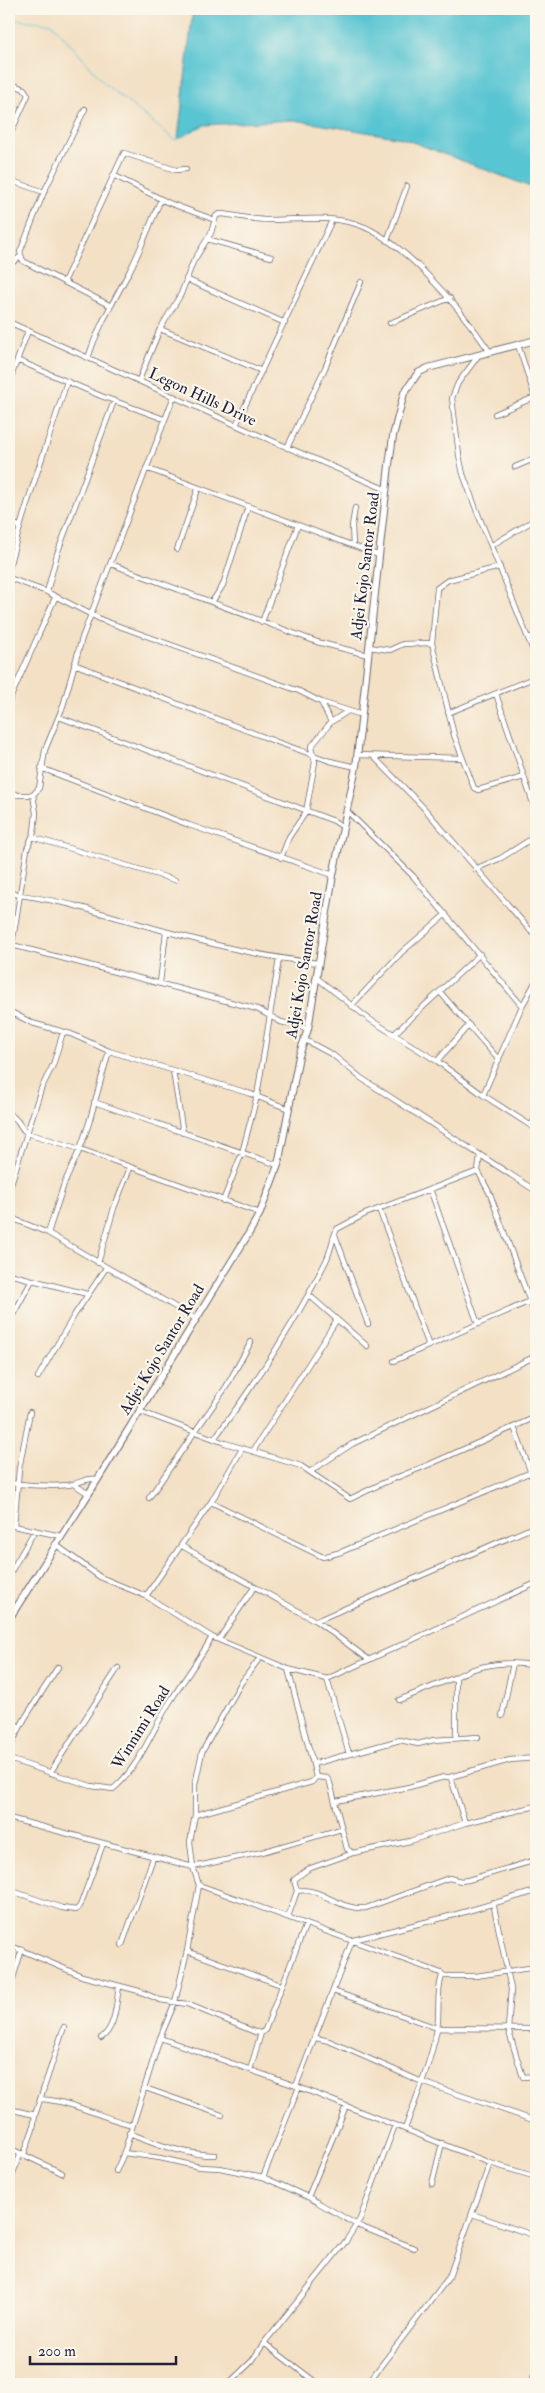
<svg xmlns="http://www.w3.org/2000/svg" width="545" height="2393" viewBox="0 0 545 2393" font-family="'IM FELL Double Pica',serif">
  <rect width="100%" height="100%" fill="#fbf7ec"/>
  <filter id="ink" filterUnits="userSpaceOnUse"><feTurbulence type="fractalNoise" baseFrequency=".02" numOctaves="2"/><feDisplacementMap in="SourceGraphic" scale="10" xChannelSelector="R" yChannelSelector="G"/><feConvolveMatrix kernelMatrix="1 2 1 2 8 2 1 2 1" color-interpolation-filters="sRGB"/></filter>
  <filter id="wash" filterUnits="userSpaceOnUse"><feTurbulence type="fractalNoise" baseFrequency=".0096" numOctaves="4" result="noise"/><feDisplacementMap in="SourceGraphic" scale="20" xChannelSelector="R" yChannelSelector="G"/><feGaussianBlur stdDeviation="1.12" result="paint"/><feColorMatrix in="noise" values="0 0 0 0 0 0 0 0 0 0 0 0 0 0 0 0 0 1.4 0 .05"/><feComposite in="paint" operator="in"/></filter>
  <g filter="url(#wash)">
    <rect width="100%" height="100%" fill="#f3e0c5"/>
    <path fill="#59c5d2" stroke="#3e7486" d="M193 9H536V189L402 138 294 120 203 125 178 139Z"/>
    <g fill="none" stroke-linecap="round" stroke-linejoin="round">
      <path stroke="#59c5d2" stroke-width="1" d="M9 19 52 23 105 84 175 140 205 125"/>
    </g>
  </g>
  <g filter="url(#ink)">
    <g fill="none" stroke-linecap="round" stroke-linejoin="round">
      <g stroke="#6b646b" stroke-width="6">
        <path id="street" d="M9 83 24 89 28 95 9 137
          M113 175 169 203 215 220
          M9 180 44 192
          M207 239 271 257
          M387 241 407 186
          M9 265 21 256
          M186 279 285 323
          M64 282 23 261 20 252 44 192 85 109
          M109 305 64 282 124 153 176 170 186 169
          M9 322 247 430 387 490
          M390 323 450 298
          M160 329 262 371
          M518 345 536 400
          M478 356 458 383 452 398 459 455 463 474 476 509 536 658
          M88 358C98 326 113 303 128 274 141 250 150 224 161 199
          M17 360 101 396 164 419
          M139 380 160 329 181 294 193 262 211 233 216 216 220 214C236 215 252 220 269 220 295 220 323 216 349 222 399 232 462 311 490 352
          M9 382 28 331
          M495 414 535 397
          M236 425 332 220
          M287 448 325 368 361 282
          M515 467 536 458
          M146 468 378 555
          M9 522 19 526
          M353 545 352 526 355 508
          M492 545 536 519
          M177 550 198 489
          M111 564 317 642 368 655
          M9 568C24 505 48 444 67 381
          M9 578 47 592 102 620 299 691 321 702 362 715
          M47 592 57 554 114 401
          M212 602 223 585 248 507
          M262 622 298 525
          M528 638 536 635
          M432 643 437 588 448 580 500 567
          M369 647 390 650 403 644 432 643 454 735 474 788 478 790 524 777
          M74 664 277 742 330 761 356 767
          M496 694 536 812
          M9 701 55 598
          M448 713 536 677
          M59 717 334 821 343 827
          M331 722 348 711
          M357 755 462 758
          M373 756 423 807 536 937
          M41 768 189 825 333 875
          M9 792 18 795H33
          M346 810 413 876 522 1006
          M32 837 175 880
          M281 858 289 837 306 812 315 762 311 747 331 722 321 702
          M475 869 501 858 536 836
          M9 893C31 897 54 900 76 906 156 928 236 955 319 963
          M12 945 257 1009 281 1022 308 1029
          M9 954 14 933 27 849 34 832 36 813 33 795 39 788 45 750 63 706 82 638 174 396
          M317 978 369 1019 437 1061 483 1095 536 1129
          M160 983 166 932
          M440 992 499 1060
          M351 1006 402 952 446 914
          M9 1011 32 1023 71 1034 109 1051 248 1093 289 1109
          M394 1034 480 954
          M305 1040 333 1055 361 1078 536 1191
          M437 1061 469 1025
          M173 1071 183 1133
          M483 1095 522 1006 536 981
          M94 1102 278 1165
          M9 1114C21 1120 19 1128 27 1133L80 1149 260 1213
          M531 1126 536 1116
          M480 1155 478 1171 490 1194 536 1318
          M430 1189 478 1324
          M9 1190 41 1089 53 1065 63 1032
          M223 1201 242 1153 257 1096 279 959
          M379 1209 429 1346
          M9 1217 48 1233 196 1319
          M48 1233 64 1184 80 1149 89 1123 109 1051
          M335 1235 368 1324
          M98 1263 114 1208 130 1168
          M9 1274 87 1294
          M309 1295 367 1346
          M9 1322 31 1282
          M394 1361 530 1301
          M38 1377 75 1314 106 1268
          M139 1411 225 1443 301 1466 350 1499 383 1483 428 1465 536 1417
          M514 1427 536 1487
          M214 1439C256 1383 295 1323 326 1261 331 1251 332 1239 337 1229L365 1214 478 1171
          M253 1451 336 1321
          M311 1471 352 1444 536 1356
          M9 1483C29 1485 48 1487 68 1485 80 1484 85 1477 98 1479
          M75 1485 89 1494
          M149 1498 226 1387 251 1342
          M211 1502 323 1557 341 1552 536 1470
          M9 1525 61 1536
          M14 1526 19 1469 30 1412
          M55 1544 100 1577 146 1596 212 1637 288 1669 327 1679 536 1583
          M182 1546 316 1621 536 1526
          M9 1575 35 1530
          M146 1596 211 1502 242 1449
          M316 1621 368 1659
          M219 1639 255 1586
          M288 1669 313 1764
          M327 1679 349 1754
          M399 1700 456 1677
          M502 1716 513 1663
          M9 1721 20 1727
          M456 1738V1677C477 1664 512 1660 536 1666
          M9 1749 25 1718 58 1667
          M9 1759 91 1786 113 1789C138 1769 152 1731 168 1705 182 1682 199 1660 212 1637
          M50 1773 118 1668
          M316 1777 327 1778 330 1783 347 1849 353 1853 410 1841 465 1823
          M450 1777 510 1760 536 1758
          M336 1801 409 1787 444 1777H450L452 1781 465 1823 536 1806
          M195 1815 312 1782 316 1777 313 1764 400 1740 418 1744 434 1740 478 1737
          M9 1818 193 1867 262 1852 341 1829
          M199 1885 193 1867 190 1842 195 1815V1785L202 1752 241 1683 259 1659
          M9 1890 62 1908 76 1910 80 1906 103 1844
          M297 1891 294 1880 308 1869 353 1853
          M493 1902 511 1989 508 2029 523 2077 536 2076
          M288 1917 297 1891C321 1886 338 1911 366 1908L449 1878 461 1881 468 1880 536 1860
          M353 1940 454 1915 536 1891
          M9 1945 82 1976 139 1991 160 2000 187 2004 255 2032 261 2033 265 2030 306 1924
          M122 1945 153 1858
          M187 1951 281 1985
          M9 1991 22 1949
          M333 1991 437 2028 536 2029
          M101 2038C116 2028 116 2003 119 1987
          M160 2038 296 2086 490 2163 536 2177
          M316 2038 329 2041 422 2082 536 2121
          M250 2070 261 2033
          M296 2086 352 1941
          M145 2088 222 2115
          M40 2099C73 2101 101 2118 133 2125
          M9 2109 35 2115 64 2027
          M405 2129C417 2096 430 2064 437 2029 440 2011 436 1993 442 1976
          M129 2133C157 2144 184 2155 215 2155
          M9 2148 62 2173
          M124 2153 160 2158 200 2167 220 2168 263 2177 310 2198 357 2225 414 2248
          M24 2154 33 2129 35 2115
          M116 2171 124 2153 160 2038 175 2002 187 1951 199 1885 441 1973 442 1976H476L536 1967
          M263 2177 299 2087
          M9 2183 21 2153
          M432 2184 442 2143
          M308 2197 346 2106
          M472 2214 536 2236
          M228 2384 252 2361 264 2343
          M318 2384 264 2343 346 2241 360 2219 395 2125
          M367 2384 449 2277 490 2163
          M529 2384 536 2373"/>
      </g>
      <g stroke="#6b646b" stroke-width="8">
        <path id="secondary" d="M9 1619 98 1479 249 1233 260 1213 278 1165 299 1056 308 1029 333 875 356 767 389 465 393 436 404 393 418 373 428 368 536 340"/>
      </g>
      <use href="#street" stroke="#fff" stroke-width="4.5"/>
      <use href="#secondary" stroke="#fff" stroke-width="6"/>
    </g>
  </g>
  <g text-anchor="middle" stroke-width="4.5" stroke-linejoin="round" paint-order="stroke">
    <g font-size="16" fill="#22223b" stroke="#fbf7ec">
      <text transform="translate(203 396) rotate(25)" y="6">Legon Hills Drive</text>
      <text transform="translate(364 566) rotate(-83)" y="6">Adjei Kojo Santor Road</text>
      <text transform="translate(303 965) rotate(-80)" y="6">Adjei Kojo Santor Road</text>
      <text transform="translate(161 1349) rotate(-59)" y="6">Adjei Kojo Santor Road</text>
      <text transform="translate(140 1727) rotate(-58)" y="6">Winnimi Road</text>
    </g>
  </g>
  <rect width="545" height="2393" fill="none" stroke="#fbf7ec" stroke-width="30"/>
  <path d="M30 2356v8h146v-8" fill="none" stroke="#22223b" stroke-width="2.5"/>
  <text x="38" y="2356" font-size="15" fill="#22223b" stroke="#fbf7ec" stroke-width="4" paint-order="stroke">200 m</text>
</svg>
